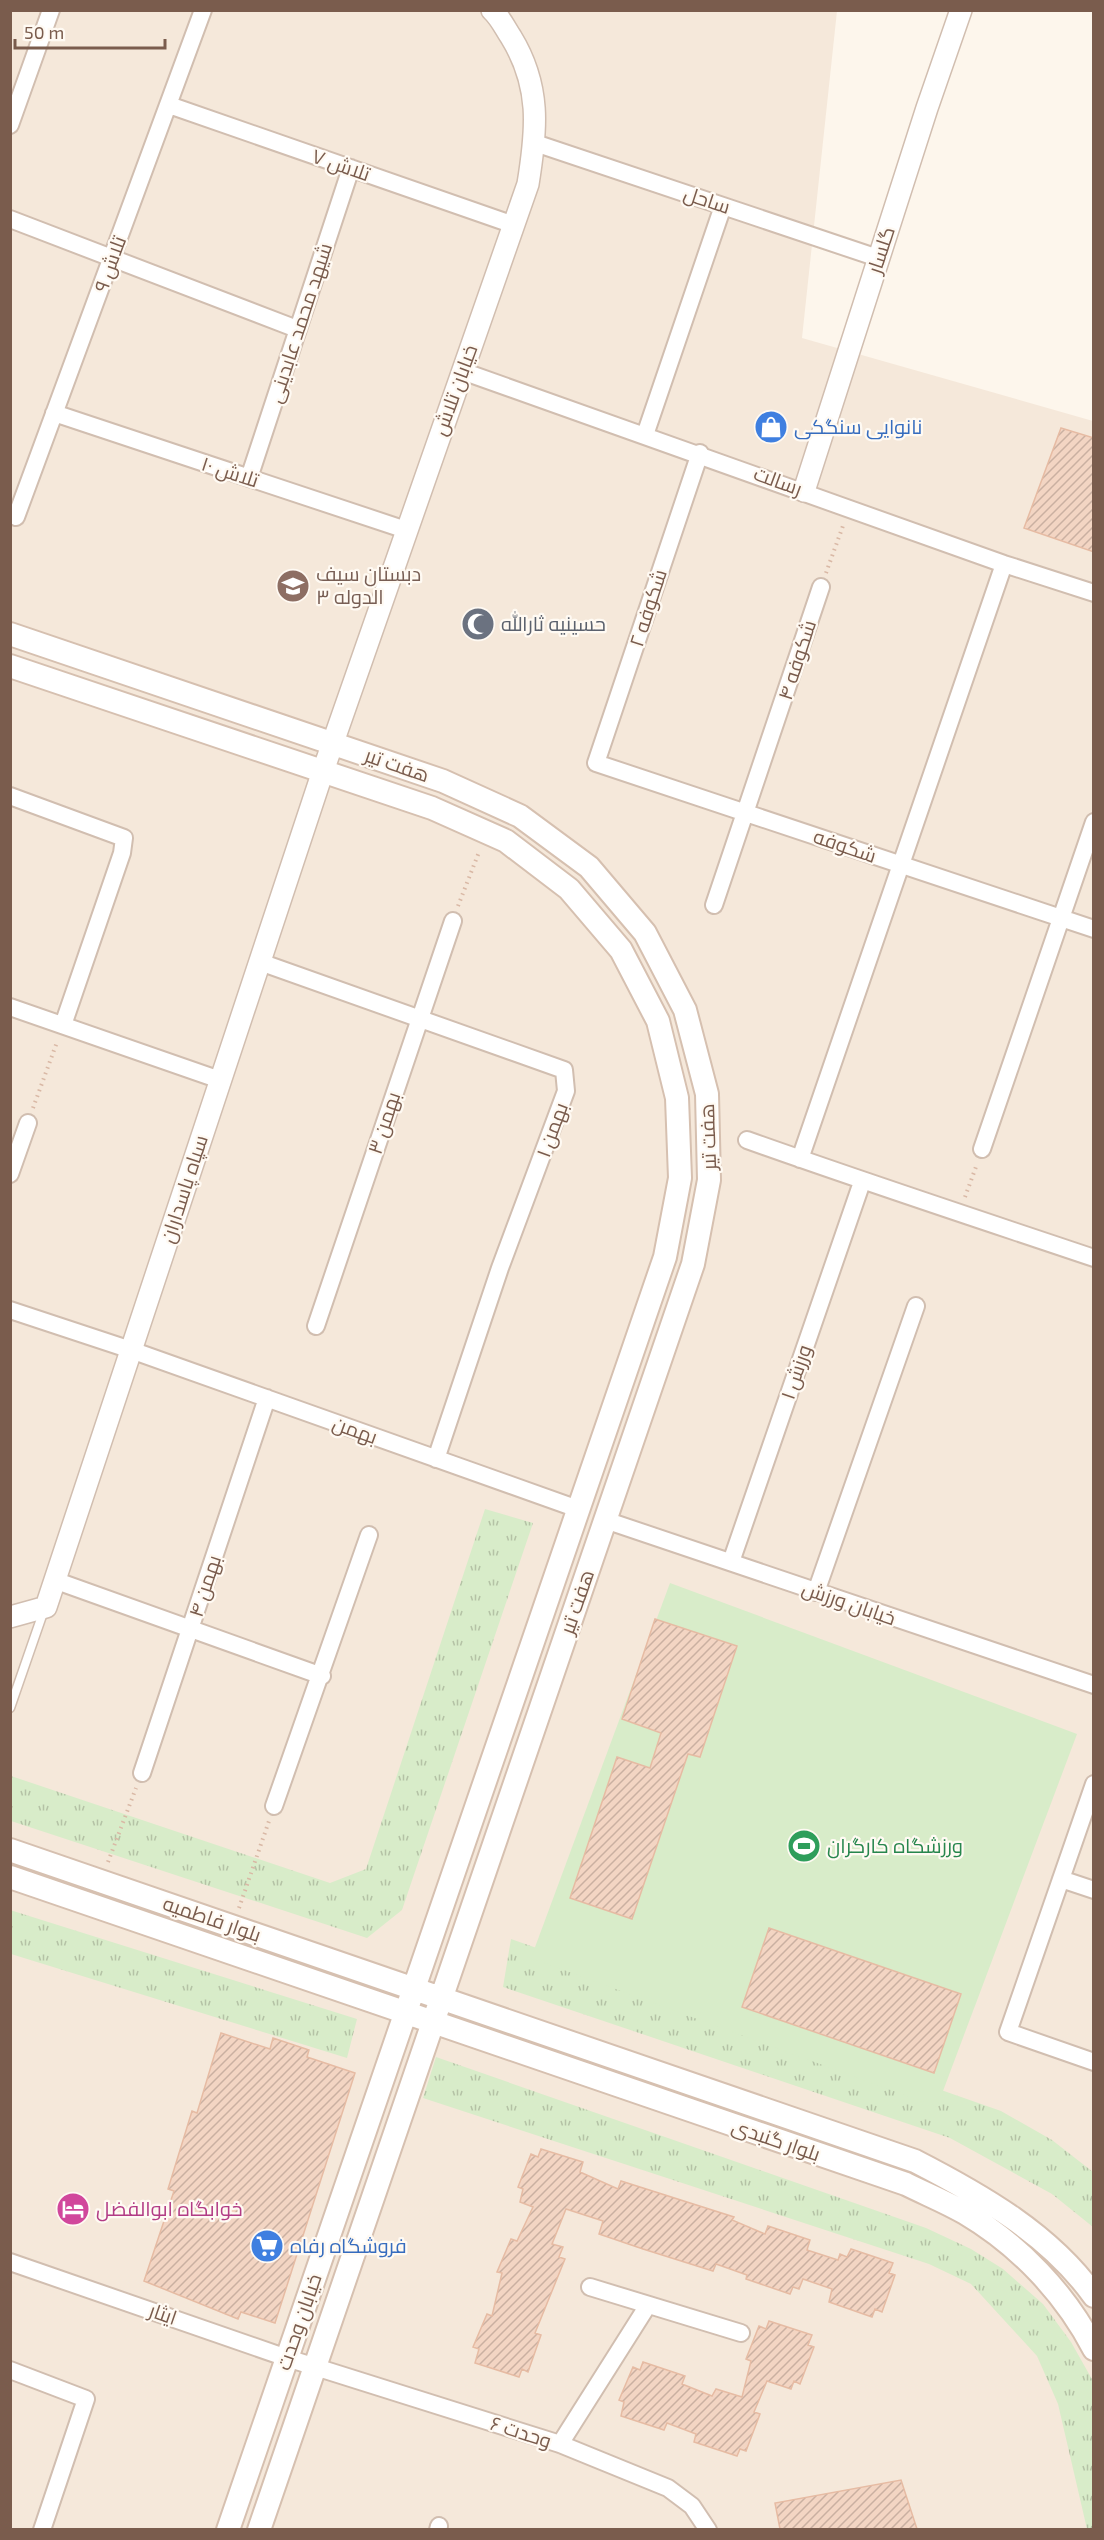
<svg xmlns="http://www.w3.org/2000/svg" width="1104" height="2540" viewBox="0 0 1104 2540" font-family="'Exo 2',Cairo,sans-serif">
  <defs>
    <pattern id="grass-tufts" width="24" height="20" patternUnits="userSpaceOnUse" patternTransform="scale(1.5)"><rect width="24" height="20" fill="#d8ecc9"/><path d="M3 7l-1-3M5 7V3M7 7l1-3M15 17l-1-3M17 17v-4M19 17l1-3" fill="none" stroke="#b4c2a5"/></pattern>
    <pattern id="building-hatch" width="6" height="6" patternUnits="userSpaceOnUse" patternTransform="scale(1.5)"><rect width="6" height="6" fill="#f3d5c3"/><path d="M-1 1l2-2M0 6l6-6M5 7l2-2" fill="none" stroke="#cab0a1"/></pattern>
  </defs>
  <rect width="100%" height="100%" fill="#fdf6ec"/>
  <path fill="#f5e8da" d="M11 11H837L802 338 1093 421V2529L11 2530Z"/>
  <path fill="url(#grass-tufts)" d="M485 1509 533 1523 402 1910 367 1938 11 1821V1776L330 1883 366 1869Z
    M10 1910 357 2019 347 2058 11 1954Z
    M511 1939 1001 2111 1052 2140 1093 2172V2227L1052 2194 950 2138 503 1987Z
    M436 2057 926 2228 971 2249 1003 2269 1043 2304 1071 2342 1093 2381V2529H1087L1058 2404 1037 2356 971 2284 929 2264 423 2098Z"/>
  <path fill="#d8ecc9" d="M670 1583 1077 1734 937 2107 531 1958Z"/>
  <path fill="url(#building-hatch)" stroke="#e6bba3" stroke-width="1.5" d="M1061 428 1094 438V552L1024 528Z
    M655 1619 737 1646 700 1757 688 1754 632 1919 570 1898 617 1757 650 1768 661 1733 622 1719Z
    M769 1928 961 1994 934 2073 742 2007Z
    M221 2033 270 2049 273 2038 309 2050 307 2057 355 2073 275 2323 241 2312 238 2319 144 2281 174 2191 168 2189 192 2111 197 2113Z
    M541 2149 583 2162 580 2172 618 2189 621 2181 734 2217 732 2220 765 2234 768 2226 810 2240 807 2250 838 2260 840 2254 847 2257 851 2249 893 2263 889 2273 895 2275 882 2312 875 2309 872 2317 829 2302 832 2289 803 2279 799 2289 793 2287 790 2294 746 2279 747 2275 716 2264 713 2271 643 2249 599 2234 603 2221 566 2209 552 2244 563 2247 559 2257 565 2259 535 2333 541 2335 528 2372 522 2369 519 2377 475 2363 479 2349 473 2347 487 2314 492 2316 502 2273 497 2272 511 2239 517 2241 533 2207 520 2202 523 2189 518 2187 531 2154 538 2157Z
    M769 2321 812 2335 808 2345 814 2347 800 2384 794 2381 791 2389 767 2381 754 2412 760 2414 746 2451 740 2449 737 2456 694 2442 696 2434 667 2423 664 2430 621 2416 624 2402 619 2400 633 2367 640 2370 643 2362 685 2376 682 2384 712 2396 716 2389 742 2397 751 2361 746 2359 759 2326 766 2329Z
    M901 2480 917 2529H780L775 2503Z"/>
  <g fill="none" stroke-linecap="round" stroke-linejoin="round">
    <g stroke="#d1beb0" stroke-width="11">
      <path id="service" d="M10 1708 44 1610"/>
    </g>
    <g stroke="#d1beb0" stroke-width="20">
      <path id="minor" d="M169 105 514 225
        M10 125 51 10
        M535 143 878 258
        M10 219 297 329
        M462 371 1004 564 1094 593
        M54 413 406 530
        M645 435 723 206
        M700 453 596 763 1094 929
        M249 478 351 168
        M16 517 203 10
        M10 796 124 838 122 853 63 1025
        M714 905 821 587
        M260 962 564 1070 566 1091 500 1268 436 1459
        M10 1007 220 1080
        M747 1140C862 1181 978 1219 1094 1258
        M982 1149 1094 822
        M800 1159 1004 564
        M10 1174 28 1123
        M10 1310 131 1350 578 1509
        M316 1326 453 921
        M605 1520 1094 1685
        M731 1562 862 1182
        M54 1580 322 1676
        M816 1592 916 1306
        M142 1773 267 1398
        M1094 1784 1008 2032 1094 2062
        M274 1806 369 1535
        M1061 1879 1094 1890
        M10 2262 287 2358 560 2444 668 2488 692 2506 708 2530
        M590 2287 741 2333
        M10 2370 86 2399 42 2530
        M560 2444 648 2305
        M438 2530 439 2526"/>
    </g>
    <g stroke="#d1beb0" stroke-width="24">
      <path id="tertiary" d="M804 491 927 108 961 10
        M10 1617 46 1607 323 771 528 184C537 129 541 86 511 37 505 28 500 17 492 10"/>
    </g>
    <g stroke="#d6c0b0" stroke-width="26">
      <path id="secondary" d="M10 634 443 781 520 816 589 867 645 933 685 1010 707 1094 709 1180 693 1264 259 2530
        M10 666 432 808 506 841 569 889 621 950 658 1021 677 1098 680 1178 665 1257 228 2530
        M10 1850 915 2161C981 2195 1050 2234 1094 2296
        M10 1877 906 2184C926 2194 946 2202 965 2213 1019 2245 1065 2293 1094 2349"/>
    </g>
    <path stroke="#d9b8a5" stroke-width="4" stroke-dasharray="1.5 4.5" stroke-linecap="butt" d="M826 573 844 523
      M458 906 479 852
      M33 1108 57 1042
      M965 1197 977 1164
      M108 1862 136 1788
      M239 1908 269 1821"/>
    <use href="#service" stroke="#fff" stroke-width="8"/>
    <use href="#minor" stroke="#fff" stroke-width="16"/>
    <use href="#tertiary" stroke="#fff" stroke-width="21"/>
    <use href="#secondary" stroke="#fff" stroke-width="22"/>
  </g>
  <defs>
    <g id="shop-disc" transform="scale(1.725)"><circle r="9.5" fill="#3f7fe0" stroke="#fffaf3"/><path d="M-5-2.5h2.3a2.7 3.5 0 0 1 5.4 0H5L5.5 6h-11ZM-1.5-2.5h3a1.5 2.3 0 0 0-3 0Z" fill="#fff"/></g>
    <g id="school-disc" transform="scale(1.725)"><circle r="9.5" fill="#8d6e63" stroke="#fffaf3"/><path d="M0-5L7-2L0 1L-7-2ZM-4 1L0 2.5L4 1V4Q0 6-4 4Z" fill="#fff"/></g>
    <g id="mosque-disc" transform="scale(1.725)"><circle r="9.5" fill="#6b7280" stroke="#fffaf3"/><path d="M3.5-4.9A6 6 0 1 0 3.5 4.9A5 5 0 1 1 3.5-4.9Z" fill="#fff"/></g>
    <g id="stadium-disc" transform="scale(1.725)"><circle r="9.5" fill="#2e9e5b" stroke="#fffaf3"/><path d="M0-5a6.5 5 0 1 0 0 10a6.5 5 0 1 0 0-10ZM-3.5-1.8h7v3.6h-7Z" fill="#fff"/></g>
    <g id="hotel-disc" transform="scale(1.725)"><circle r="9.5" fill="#d1479c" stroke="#fffaf3"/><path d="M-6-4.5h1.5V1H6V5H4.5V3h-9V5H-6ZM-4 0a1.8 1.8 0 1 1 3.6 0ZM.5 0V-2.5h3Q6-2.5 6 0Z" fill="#fff"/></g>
    <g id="supermarket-disc" transform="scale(1.725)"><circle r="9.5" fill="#3f7fe0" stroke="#fffaf3"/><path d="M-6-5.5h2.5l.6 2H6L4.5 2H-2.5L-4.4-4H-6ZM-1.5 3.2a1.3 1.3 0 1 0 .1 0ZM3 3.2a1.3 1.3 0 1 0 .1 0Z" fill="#fff"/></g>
  </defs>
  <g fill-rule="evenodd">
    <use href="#shop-disc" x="771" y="427"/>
    <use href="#school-disc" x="293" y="586"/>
    <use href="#mosque-disc" x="478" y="624"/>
    <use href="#stadium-disc" x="804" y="1846"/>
    <use href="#hotel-disc" x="73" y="2209"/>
    <use href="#supermarket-disc" x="267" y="2246"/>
  </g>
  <g text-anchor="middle" stroke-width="4.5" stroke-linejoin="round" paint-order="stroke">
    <g font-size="20" fill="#7a5c4d" stroke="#fffaf3">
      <text transform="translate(341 165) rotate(19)" y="7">تلاش ۷</text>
      <text transform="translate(707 200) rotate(18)" y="7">ساحل</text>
      <text transform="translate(881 250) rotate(-72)" y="7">گلسار</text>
      <text transform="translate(110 264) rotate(-70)" y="7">تلاش ۹</text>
      <text transform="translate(300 323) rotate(-72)" y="7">شیهد محمد عابدینی</text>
      <text transform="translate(455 390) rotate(-70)" y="7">خیابان تلاش</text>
      <text transform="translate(230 472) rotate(18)" y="7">تلاش ۱۰</text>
      <text transform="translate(778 481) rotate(20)" y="7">رسالت</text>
      <text transform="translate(648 608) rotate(-72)" y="7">شکوفه ۲</text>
      <text transform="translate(797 660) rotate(-72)" y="7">شکوفه ۴</text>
      <text transform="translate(397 765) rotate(19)" y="7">هفت تیر</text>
      <text transform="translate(845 846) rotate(19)" y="7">شکوفه</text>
      <text transform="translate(384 1123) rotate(-72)" y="7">بهمن ۳</text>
      <text transform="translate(552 1130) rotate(-70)" y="7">بهمن ۱</text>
      <text transform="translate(708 1137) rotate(-92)" y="7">هفت تیر</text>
      <text transform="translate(184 1189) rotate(-72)" y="7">سپاه پاسداران</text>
      <text transform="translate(796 1372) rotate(-71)" y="7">ورزش ۱</text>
      <text transform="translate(355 1430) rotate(20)" y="7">بهمن</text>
      <text transform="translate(205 1586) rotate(-72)" y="7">بهمن ۴</text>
      <text transform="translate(577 1602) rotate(-71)" y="7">هفت تیر</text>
      <text transform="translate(849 1603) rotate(19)" y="7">خیابان ورزش</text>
      <text transform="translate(212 1919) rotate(19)" y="7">بلوار فاطمیه</text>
      <text transform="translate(776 2140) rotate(19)" y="7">بلوار گنبدی</text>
      <text transform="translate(163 2314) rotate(19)" y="7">ایثار</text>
      <text transform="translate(299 2322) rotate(-71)" y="7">خیابان وحدت</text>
      <text transform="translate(521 2432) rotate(18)" y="7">وحدت ۶</text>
    </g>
    <g font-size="20" fill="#366cbe" stroke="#fffaf3" text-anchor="start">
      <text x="794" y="434">نانوایی سنگکی</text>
      <text x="290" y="2253">فروشگاه رفاه</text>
    </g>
    <g font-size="20" fill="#785e54" stroke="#fffaf3" text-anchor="start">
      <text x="316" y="581">دبستان سیف<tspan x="316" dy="23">الدوله ۳</tspan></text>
    </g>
    <g font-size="20" fill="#5b616d" stroke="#fffaf3" text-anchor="start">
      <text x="501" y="631">حسینیه ثارالله</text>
    </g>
    <g font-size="20" fill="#27864d" stroke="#fffaf3" text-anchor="start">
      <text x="827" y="1853">ورزشگاه کارگران</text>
    </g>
    <g font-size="20" fill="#b23c85" stroke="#fffaf3" text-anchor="start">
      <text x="96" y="2216">خوابگاه ابوالفضل</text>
    </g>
  </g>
  <rect width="1104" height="2540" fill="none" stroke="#7a5c4d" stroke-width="24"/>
  <path d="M15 39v9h150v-9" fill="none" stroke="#7a5c4d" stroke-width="3"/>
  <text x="24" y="39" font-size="18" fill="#7a5c4d" stroke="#fffaf3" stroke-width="4.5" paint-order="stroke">50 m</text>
</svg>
